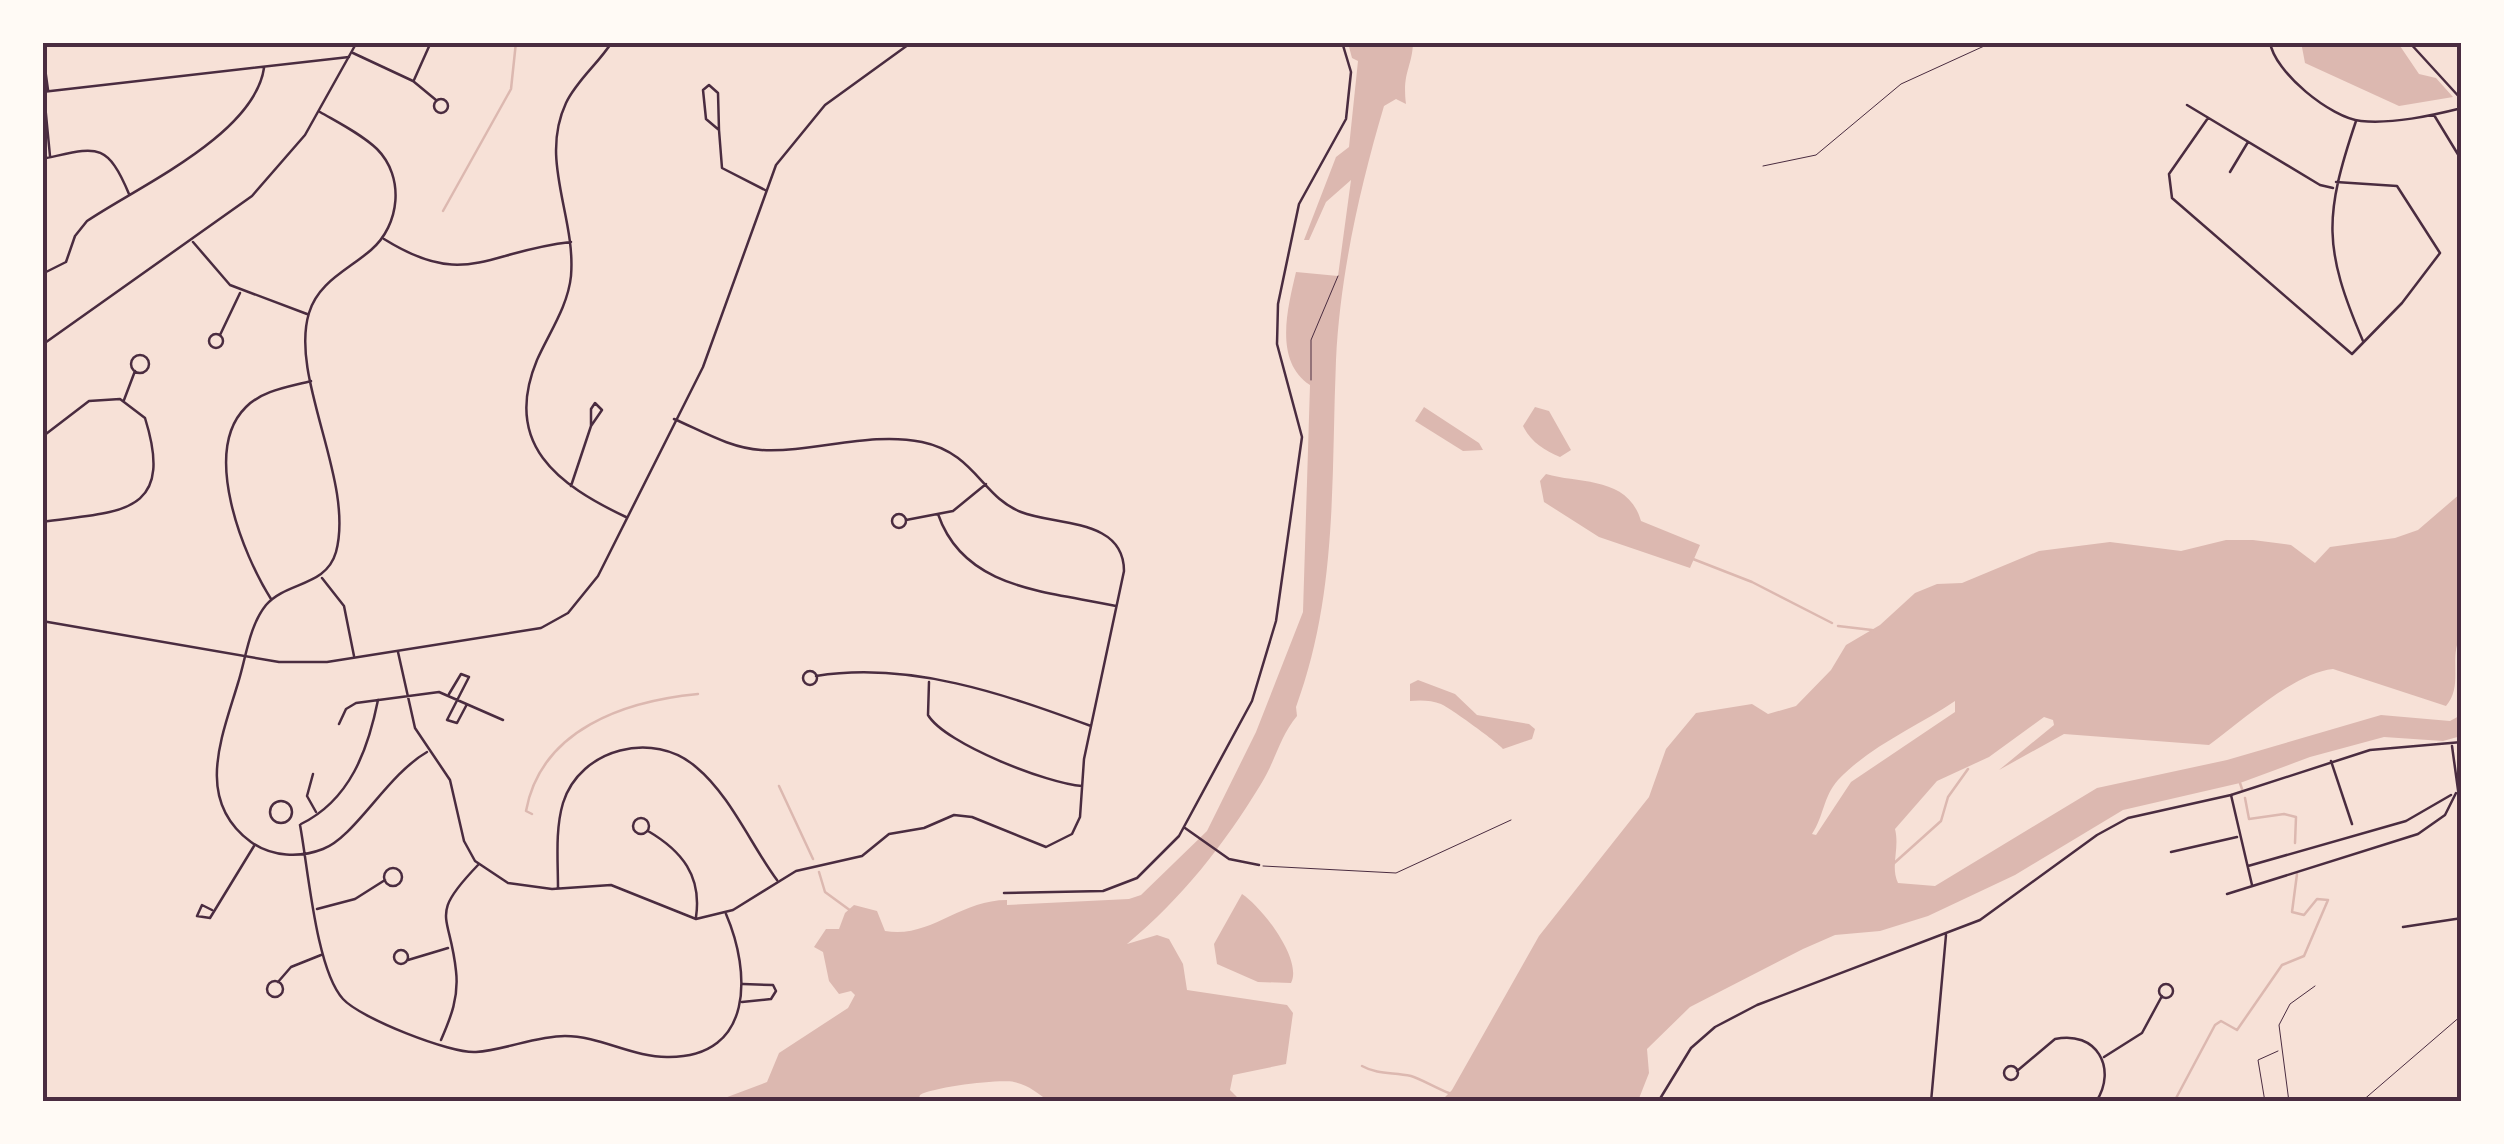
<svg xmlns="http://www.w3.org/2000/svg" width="2504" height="1144" viewBox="0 0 2504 1144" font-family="'Roboto Serif',serif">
  <rect width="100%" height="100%" fill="#f7e1d7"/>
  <path fill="#dcb8b0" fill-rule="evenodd" d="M2301 42 2398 43 2419 74 2436 78 2453 97 2399 106 2305 63Z
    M1348 43H1413C1412 68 1402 72 1406 104L1396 99 1384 106C1360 187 1340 275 1336 360 1331 479 1338 593 1296 707L1297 716C1280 736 1275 762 1261 784 1224 845 1182 898 1127 944L1157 935 1169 939 1183 964 1187 990 1287 1005 1293 1013 1286 1064 1233 1075 1230 1090 1241 1101H1049C1037 1093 1029 1085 1014 1082 999 1079 934 1087 920 1095L918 1101 714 1102 767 1082 779 1053 848 1008 855 995 851 991 839 994 829 981 823 952 814 947 826 929H839L845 913 854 905 877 911 885 931C930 939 959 900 1007 900V905L1129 899 1141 895 1207 831 1256 732 1303 612 1310 385C1273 361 1288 307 1296 272L1338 276 1351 180 1326 202 1309 240H1304L1336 157 1349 147 1358 61 1352 58Z
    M1424 407 1479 443 1483 450 1463 451 1415 421Z
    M1535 407 1549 411 1571 450 1560 457C1544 450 1531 442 1523 426Z
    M1546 474C1580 484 1628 476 1641 521L1700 545 1690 568 1599 537 1544 502 1540 481Z
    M2461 493V636C2448 656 2464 686 2446 706L2333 669C2294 673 2242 721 2209 745L2064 734 1999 770 2054 725 2053 720 2044 717 1989 757 1937 781 1895 829C1900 849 1890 866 1898 883L1935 886 2097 788 2227 760 2381 715 2450 721 2461 715V736L2443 741 2384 737 2310 757 2240 783 2123 810 2015 875 1928 916 1880 931 1835 935 1803 949 1690 1007 1647 1049 1649 1073 1638 1101H1441L1452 1090 1539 936 1649 797 1666 749 1696 713 1752 704 1768 714 1796 706 1831 670 1846 645 1880 625 1915 593 1937 584 1962 583 2039 551 2110 542 2181 551 2226 540H2253L2291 545 2315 563 2330 547 2395 538 2418 530ZM1955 701V712L1851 782 1816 835 1812 834C1824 816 1823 797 1838 780 1870 746 1918 726 1955 701Z
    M1418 680 1455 694 1477 715 1529 724 1535 729 1532 739 1503 749C1501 745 1449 707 1441 704 1432 700 1419 700 1410 701V684Z
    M1242 894C1262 907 1303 960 1291 983L1258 982 1217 964 1214 944Z"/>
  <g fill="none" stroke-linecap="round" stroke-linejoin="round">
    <path stroke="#dcb8b0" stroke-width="2.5" d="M443 211 511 89 516 42
      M1693 559 1752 582 1832 623
      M1838 626 1872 630
      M2240 783 2242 789
      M779 786 813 859
      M2245 798 2249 819 2284 814 2296 817 2295 843
      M532 814 526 811C541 729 625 701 698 694
      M1892 865 1941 821 1948 797 1968 769
      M819 872 825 892 851 911
      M1362 1066C1378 1075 1393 1072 1411 1076 1419 1078 1438 1089 1449 1093
      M2174 1102 2215 1025 2221 1021 2237 1030 2282 965 2304 956 2328 900 2317 899 2304 915 2292 912 2297 874"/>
    <path stroke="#4a2c40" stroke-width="1" d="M1311 380V340L1338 276
      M2361 1102 2462 1015"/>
    <path stroke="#4a2c40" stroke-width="1" d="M1763 166 1816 155 1901 84 1993 42
      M1263 866 1396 873 1511 820
      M2265 1102 2258 1060 2278 1051
      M2289 1102 2279 1025 2290 1004 2315 986"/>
    <path stroke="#4a2c40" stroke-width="2.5" d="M612 42C598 64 577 80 566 103 539 161 576 216 571 276 568 306 549 333 537 360 502 444 558 485 626 517
      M2270 42C2274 72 2331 118 2361 121 2393 124 2430 116 2462 108
      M2409 42 2462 100
      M42 47 48 90
      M353 53 413 81 436 100
      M414 80 431 42
      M709 85 718 93 719 130 706 119 703 90Z
      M42 92 349 57
      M44 94 50 156
      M434 106a7 7 0 1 1 14 0a7 7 0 1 1-14 0Z
      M2187 105 2320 185 2333 188
      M320 112C339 123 361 134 377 149 405 177 400 225 371 250 348 270 318 282 309 313 289 378 355 481 336 552 326 587 287 581 266 605 249 626 246 658 238 683 222 737 194 800 251 842 272 857 300 858 323 849 355 837 387 775 427 752
      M2434 115 2462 161
      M2208 118 2169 174 2172 198 2352 354 2402 303 2440 253 2397 186 2336 182
      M2356 121C2324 216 2323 248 2363 341
      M719 130 722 168 765 190
      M42 159C95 148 106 139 129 194
      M2230 172 2248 142
      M384 239C466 290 486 251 571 242
      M193 242 230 285 307 314
      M42 274 66 262 75 236 87 221C137 187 254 135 264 68
      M209 341a7 7 0 1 1 14 0a7 7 0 1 1-14 0Z
      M220 335 240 293
      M131 364a9 9 0 1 1 18 0a9 9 0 1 1-18 0Z
      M124 400 135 371
      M595 403 602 410 591 426V409Z
      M42 437 89 401 120 399 145 418C176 517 118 511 42 522
      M571 486 591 426
      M892 521a7 7 0 1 1 14 0a7 7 0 1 1-14 0Z
      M938 514C964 590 1047 591 1116 606
      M906 520 953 511 986 484
      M322 578 344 606 354 656
      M271 599C243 555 201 451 246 407 263 390 289 387 311 381
      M398 652 415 728 450 780 464 841 475 861 508 883 552 889 611 885 696 919 733 910 796 871 862 856 889 834 924 828 954 815 972 817 1046 847 1072 834 1080 817 1084 759 1124 571C1124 518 1056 526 1021 512 982 497 975 453 922 442 869 431 814 453 761 450 730 448 702 431 674 419
      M803 678a7 7 0 1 1 14 0a7 7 0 1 1-14 0Z
      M816 676C910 661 1004 694 1091 726
      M929 682 928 715C945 744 1049 784 1082 786
      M449 694 461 674 469 677 447 720 457 723 466 706
      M339 724 346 709 356 703 439 692 503 720
      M2331 761 2352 824
      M313 774 307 796 316 812
      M2231 795 2252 885
      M270 812a11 11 0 1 1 22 0a11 11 0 1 1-22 0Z
      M633 826a8 8 0 1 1 16 0a8 8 0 1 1-16 0Z
      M301 824C350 800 368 750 378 700
      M300 825C308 867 316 970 343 999 360 1018 451 1054 476 1052 505 1050 536 1036 565 1036 600 1036 634 1058 669 1057 754 1057 751 972 726 914
      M1185 828 1229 859 1259 865
      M648 831C682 851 702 876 696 917
      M2171 852 2237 837
      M2248 866 2406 821 2451 795
      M384 877a9 9 0 1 1 18 0a9 9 0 1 1-18 0Z
      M558 888C558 861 555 830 563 803 580 748 654 730 696 767 730 795 751 845 777 880
      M1004 893 1103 891 1137 878 1179 836 1252 701 1276 621 1302 437 1277 344 1278 304 1299 204 1346 119 1351 72 1342 42
      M2227 894 2418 834 2445 815 2456 793
      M317 909 355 899 385 880
      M212 910 202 905 197 916 210 918 254 846
      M2403 927 2462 918
      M394 957a7 7 0 1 1 14 0a7 7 0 1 1-14 0Z
      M408 960 448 948
      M267 989a8 8 0 1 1 16 0a8 8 0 1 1-16 0Z
      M278 982 291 967 321 955
      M2159 991a7 7 0 1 1 14 0a7 7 0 1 1-14 0Z
      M742 1002 771 999 776 991 773 985 743 984
      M441 1040C451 1017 459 997 456 971 450 912 428 917 478 865
      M2104 1057 2142 1033 2162 996
      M2004 1073a7 7 0 1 1 14 0a7 7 0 1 1-14 0Z
      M2017 1071 2055 1039C2096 1030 2118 1068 2096 1102"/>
    <path stroke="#4a2c40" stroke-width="2.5" d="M42 345 252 196 305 135 357 42
      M42 621 279 662H327L541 628 568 613 598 576 703 367 776 165 825 105 912 42
      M2452 746 2462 819
      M1658 1102 1691 1048 1715 1027 1757 1005 1980 920 2097 835 2128 818 2231 795 2370 750 2462 742
      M1931 1102 1946 935"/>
  </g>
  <rect width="2504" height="1144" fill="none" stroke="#fffaf5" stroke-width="90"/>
  <rect x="45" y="45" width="2414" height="1054" fill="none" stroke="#4a2c40" stroke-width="4"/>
</svg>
